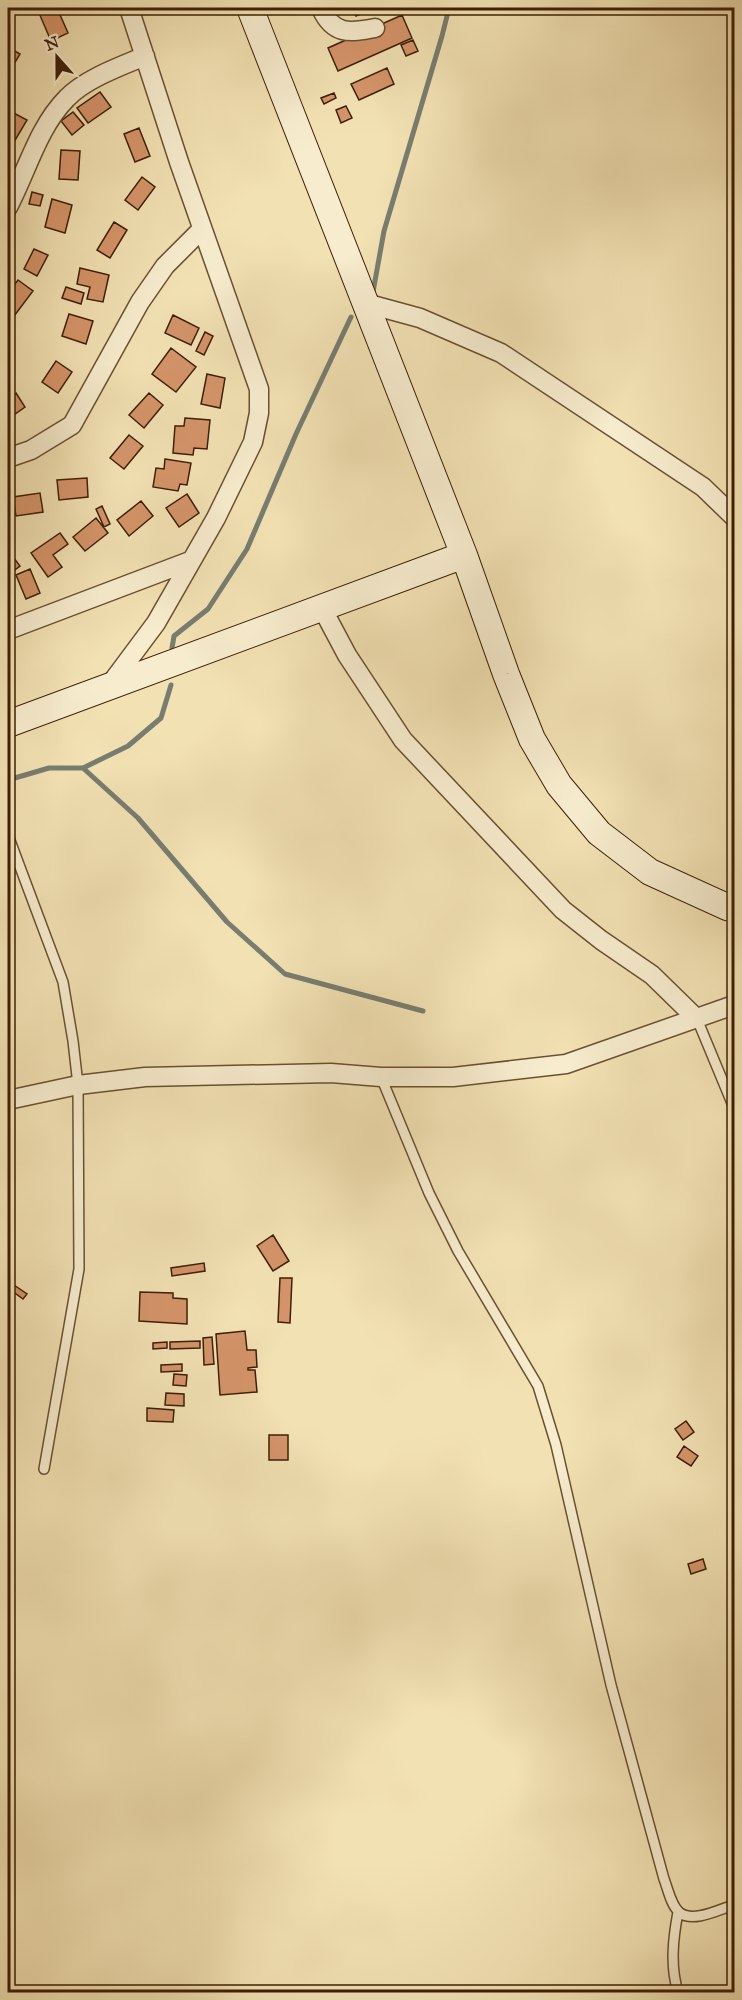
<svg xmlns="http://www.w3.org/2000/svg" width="742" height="2000" viewBox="0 0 742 2000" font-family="'IM FELL Great Primer',serif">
  <rect width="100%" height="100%" fill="#f2e1b3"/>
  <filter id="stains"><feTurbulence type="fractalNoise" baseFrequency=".00333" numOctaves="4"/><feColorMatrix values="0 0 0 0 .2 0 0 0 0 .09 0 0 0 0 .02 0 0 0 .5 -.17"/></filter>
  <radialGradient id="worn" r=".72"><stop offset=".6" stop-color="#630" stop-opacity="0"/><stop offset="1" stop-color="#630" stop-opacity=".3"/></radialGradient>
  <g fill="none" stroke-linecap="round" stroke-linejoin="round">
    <path stroke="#787d70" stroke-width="5" d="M373 292 384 231 442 36 449 8
      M172 648 174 636 208 609 247 549 296 434 351 317
      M83 768 128 746 161 718 171 685
      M8 780 49 768H83L138 818 227 922 285 974 423 1011"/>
  </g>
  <path fill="#d59469" stroke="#3d1f06" stroke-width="1.5" d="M51 8H57L68 33 51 41 39 13Z
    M352 8H374L356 16Z
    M402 15 412 38 338 71 328 48Z
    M413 40 418 51 406 56 401 45Z
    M8 47 20 54 8 74Z
    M387 68 394 84 359 100 351 84Z
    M100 92 111 107 88 123 77 108Z
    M334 93 336 98 324 104 321 98Z
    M346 106 352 118 341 123 336 110Z
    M10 111 27 120 14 142 8 139V116Z
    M73 112 84 125 72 135 61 121Z
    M139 128 150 156 135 162 124 134Z
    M61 150 80 151 78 180 59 179Z
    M142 177 155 187 138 210 125 200Z
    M32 192 43 195 40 206 29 204Z
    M52 199 72 205 65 233 45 227Z
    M114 222 127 230 110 258 97 250Z
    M34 249 48 255 37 276 24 269Z
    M80 268 109 275 103 302 87 299 90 287 77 284Z
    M18 280 33 291 14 316 8 310V293Z
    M66 287 84 293 81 304 62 298Z
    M69 314 93 321 86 344 62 336Z
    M173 315 199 328 191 345 165 333Z
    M205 332 213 336 204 355 196 351Z
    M171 348 196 367 176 392 152 374Z
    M56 361 72 372 58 393 42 382Z
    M207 374 225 378 220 408 201 404Z
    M16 393 25 407 8 419V399Z
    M149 393 163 405 144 428 129 415Z
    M185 418 210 420 207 449 194 448 193 455 173 453 175 426H184Z
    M129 435 143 446 124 469 110 458Z
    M165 459 191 463 187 485 180 484 178 491 153 487 156 468 164 469Z
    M87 478 88 497 59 500 57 480Z
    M40 493 43 512 16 516 13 497Z
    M187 494 199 513 179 527 166 508Z
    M141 501 153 516 129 536 117 520Z
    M102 506 110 524 104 527 96 509Z
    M96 518 108 533 85 551 73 537Z
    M60 533 68 544 53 555 62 567 48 577 31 553Z
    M8 550 20 566 8 575Z
    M30 569 40 593 26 599 16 575Z
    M273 1235 289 1261 273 1271 257 1246Z
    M204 1263 205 1271 172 1276 171 1268Z
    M280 1278H292L290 1323 278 1322Z
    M11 1283 27 1294 23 1299 8 1288Z
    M140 1292 173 1293V1298L187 1299V1324L139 1321Z
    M245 1331 247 1350H256L257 1367 248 1368V1370H255L257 1392 220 1395 216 1334Z
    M212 1337 214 1364 204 1365 203 1338Z
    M200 1341V1348L170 1349V1342Z
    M167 1342V1348L153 1349V1343Z
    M182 1364V1371L161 1372V1365Z
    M174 1374 187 1375 186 1386 173 1385Z
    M166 1393 184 1394V1406L165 1405Z
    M147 1408 174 1410 173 1422 147 1421Z
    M686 1421 694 1432 683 1440 675 1429Z
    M269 1435H288V1460H269Z
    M684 1446 698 1456 691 1466 677 1457Z
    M703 1559 706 1569 691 1574 688 1564Z"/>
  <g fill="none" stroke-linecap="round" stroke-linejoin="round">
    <g stroke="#6a5031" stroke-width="12">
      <path id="lane" d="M8 835 63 982 73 1041 78 1085 79 1269 44 1469
        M697 1019 734 1108
        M381 1077 429 1193 458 1251 538 1386 556 1445 611 1685 664 1879C668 1889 671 1906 680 1913 694 1923 720 1909 734 1905
        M678 1992C670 1966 673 1939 678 1912"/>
    </g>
    <g stroke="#6a5031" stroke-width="21">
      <path id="street" d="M321 8C333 35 349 33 375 28
        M8 207C27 171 38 127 67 98 85 79 121 66 145 56
        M365 303 420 318 501 353 703 487 734 517
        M8 458 31 450 72 425 140 302 165 266 202 229
        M322 608 347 655 403 740 563 910 601 940 652 975 697 1019
        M8 630 190 561
        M109 686 156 623 216 518 253 442 259 413V389L179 162 129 8
        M8 1100 78 1085 145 1077 331 1073 381 1077H453L566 1064 734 1005"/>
    </g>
    <g stroke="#3d1f06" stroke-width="28">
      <path id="secondary" d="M250 8 464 555 506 674 532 739 559 785 599 833 650 872 727 907 734 909
        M8 724 464 555"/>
    </g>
    <use href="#lane" stroke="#f7ecce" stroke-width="9"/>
    <use href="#street" stroke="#f7ecce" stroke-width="18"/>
    <use href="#secondary" stroke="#f7ecce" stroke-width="26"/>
  </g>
  <rect width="742" height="2000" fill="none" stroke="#f2e1b3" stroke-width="30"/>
  <rect x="9" y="9" width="724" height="1982" fill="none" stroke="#3d1f06" stroke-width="3"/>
  <rect x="15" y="15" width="712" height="1970" fill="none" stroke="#3d1f06" stroke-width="1.5"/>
  <g transform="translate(57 57) rotate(339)" stroke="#f7ecce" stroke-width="4.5" paint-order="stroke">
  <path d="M0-4.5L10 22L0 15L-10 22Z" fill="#3d1f06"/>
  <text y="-9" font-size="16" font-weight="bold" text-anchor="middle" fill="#3d1f06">N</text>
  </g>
  <rect width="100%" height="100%" filter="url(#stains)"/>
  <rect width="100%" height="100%" fill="url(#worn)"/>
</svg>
